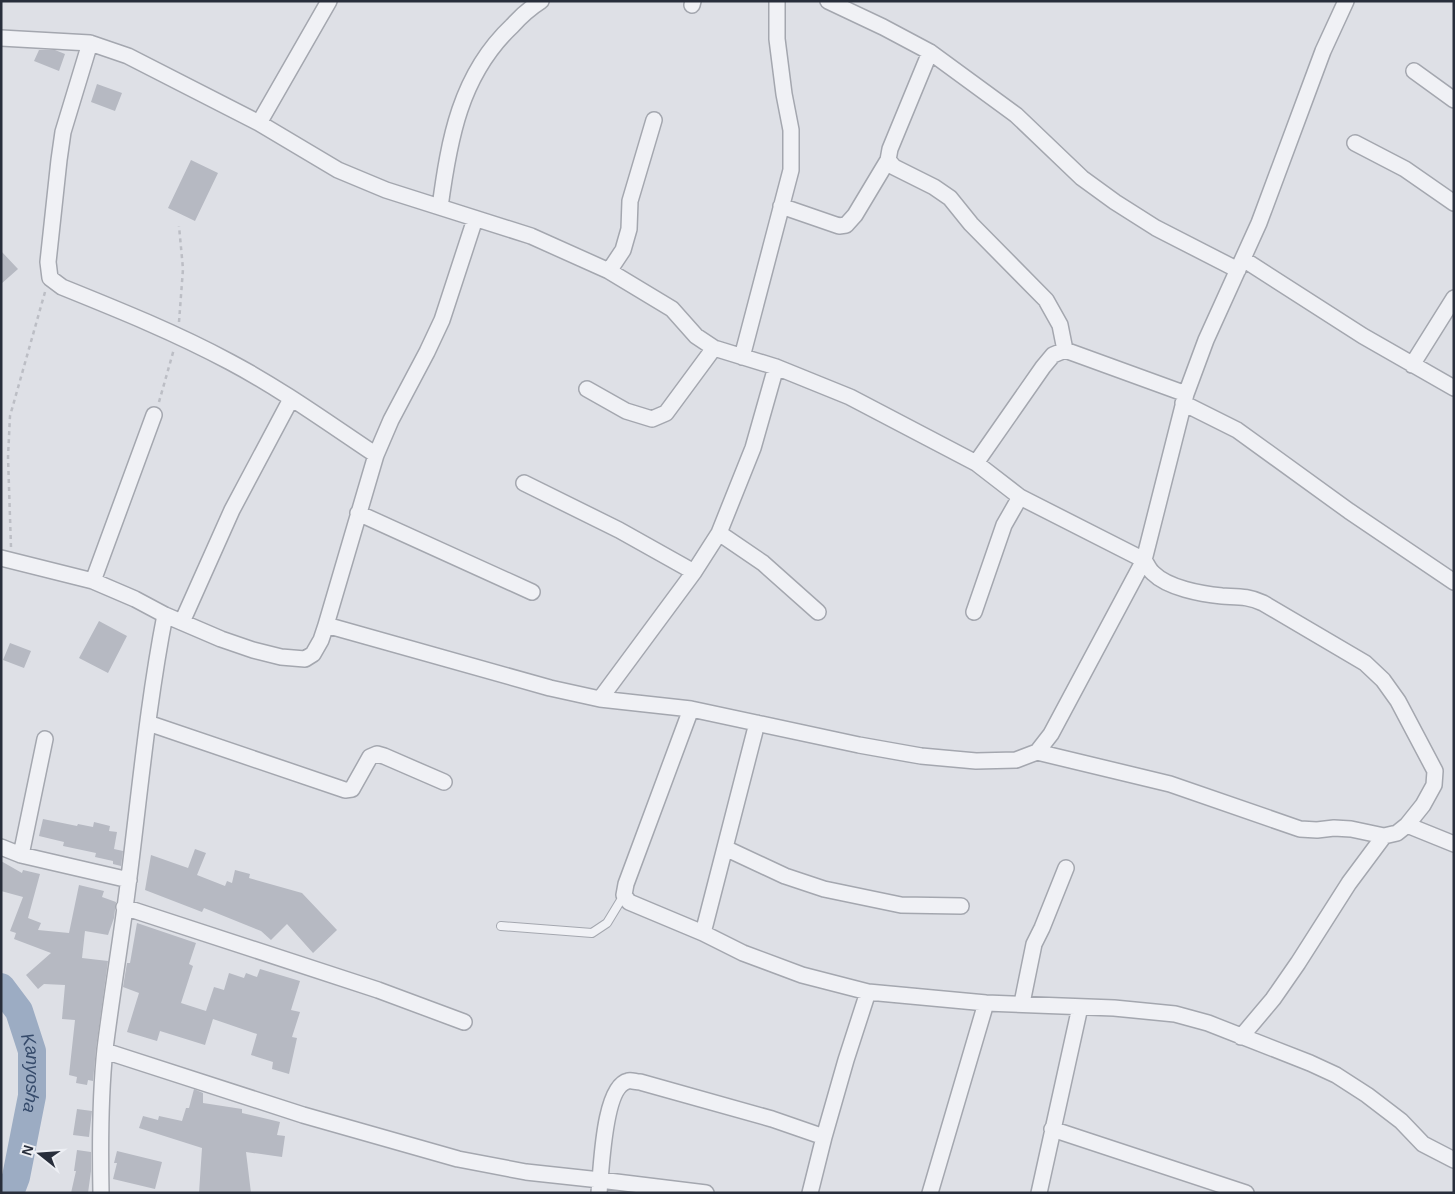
<svg xmlns="http://www.w3.org/2000/svg" width="1455" height="1194" viewBox="0 0 1455 1194" font-family="Arial,sans-serif">
  <rect width="100%" height="100%" fill="#dee0e6"/>
  <g fill="none" stroke-linecap="round" stroke-linejoin="round">
    <path stroke="#9cacc3" stroke-width="28" id="s1" d="M1 987 19 1011 32 1051V1096L16 1177 10 1193"/>
  </g>
  <path fill="#b6b9c2" d="M39 50H55L65 54 59 71 34 61Z
    M97 84 122 93 115 111 91 102Z
    M191 160 218 173 195 221 168 208Z
    M1 251 18 269 1 284Z
    M99 621 127 636 108 673 79 658Z
    M10 643 31 651 24 668 3 660Z
    M43 819 77 826 78 824 93 827 94 822 110 826 109 831 117 832 114 849 123 851 121 866 113 864V861L95 857 96 853 63 846 64 842 39 836Z
    M195 849 206 853 197 875 225 886 227 881 232 883 235 870 250 874 249 878 302 893 337 930 313 953 287 924 271 940 261 931 204 908 202 912 145 890 151 855 188 868Z
    M1 861 22 873 23 870 40 874 28 918 41 923 38 930 69 933 79 885 104 891 102 897 116 902 114 918 108 935 85 931 82 958 108 961 96 1048 93 1081 88 1080 87 1085 76 1083 77 1077 69 1075 75 1020 62 1019 65 985 44 984 38 989 26 975 51 953 14 939 16 933 10 931 23 897 1 891Z
    M137 923 196 943 189 964 193 966 181 1003 206 1011 214 987 224 990 229 973 244 978 246 973 257 977 260 969 300 981 291 1010 300 1012 292 1037 297 1038 289 1074 272 1069 273 1062 251 1055 257 1034 213 1019 205 1045 160 1031 157 1041 127 1032 139 993 123 987 127 963H130Z
    M194 1089 203 1093V1103L242 1109V1113L280 1122 277 1135 285 1136 282 1157 246 1152 251 1193H199L202 1148 139 1128 143 1116 158 1120 159 1116 182 1121 186 1108H189Z
    M77 1109 92 1111 89 1137 73 1135Z
    M77 1150 91 1152V1171L88 1193H71L76 1171H74Z
    M117 1151 162 1162 155 1189 113 1179 117 1163H114Z"/>
  <g fill="none" stroke-linecap="round" stroke-linejoin="round">
    <g stroke="#a4a7af" stroke-width="10">
      <path id="lane" d="M501 926 592 933 607 923 624 895"/>
    </g>
    <g stroke="#a4a7af" stroke-width="18">
      <path id="street" d="M828 1 883 27 930 52 1016 115 1082 178 1115 202 1156 228 1238 270
        M692 5 693 1
        M1 38 90 43 128 56 259 123 338 170 386 190 531 236 609 271 672 309 696 336 714 348 776 367 850 397 976 463 1020 497 1144 560C1147 564 1149 570 1153 573 1168 588 1201 594 1222 596 1238 597 1248 596 1263 603L1365 663 1383 680 1398 701 1435 771 1434 785 1423 805 1407 825 1397 833 1384 836 1351 829 1334 828 1317 830 1300 829 1170 784 1037 752
        M90 43 63 132 59 160 48 262 50 278 62 287C119 310 176 333 230 362 281 389 328 423 376 455
        M930 52 890 149 888 160 894 167 934 187 950 198 971 224 1046 300 1060 325 1065 350
        M1414 71 1454 100
        M259 123 329 1
        M1355 143 1405 169 1454 203
        M781 206 839 226 846 225 855 215 888 160
        M440 207C449 140 460 75 512 26 521 16 530 8 541 1
        M1243 259 1363 336 1454 388
        M609 271 623 250 629 229 630 201 654 120
        M742 357 791 170V130L784 94 777 39V1
        M1412 365 1454 298
        M587 389 626 411 652 419 666 413 714 348
        M1183 403 1237 430 1349 511 1454 582
        M976 463 1043 367 1053 355 1065 350 1186 394
        M524 483 619 530 694 572
        M358 513 532 592
        M719 533 763 563 818 612
        M1 558 93 581 135 599 165 615 221 639 253 650 281 657 305 659 313 654 321 640 326 625 376 455 391 420 427 352 442 320 475 219
        M93 581 154 415
        M974 612 1004 525 1020 497
        M182 622 232 510 291 399
        M326 625 550 688 600 699 691 709 859 745 921 756 976 761 1016 760 1037 752 1051 734 1144 560 1186 394 1206 340 1259 223 1323 51 1346 1
        M600 699 694 572 719 533 753 448 776 367
        M691 709 626 884 624 895 629 902 703 933 743 953 802 975 868 992
        M148 723 345 790 352 789 370 757 377 754 384 756 444 782
        M1407 825 1454 844
        M1 847 21 855 129 880
        M725 848 785 876 824 889 901 905 961 906
        M21 855 45 739
        M124 907 378 990 464 1022
        M703 933 757 723
        M1022 1003 1034 944 1042 928 1066 868
        M1241 1037 1273 999 1298 963 1349 883 1384 836
        M105 1051 303 1115 458 1159 526 1172 600 1180C602 1160 605 1086 628 1081 631 1080 636 1082 640 1082L772 1119 824 1137 846 1060 868 992 986 1003 1114 1008 1175 1014 1208 1023 1310 1063 1336 1075 1367 1095 1401 1121 1423 1144 1454 1160
        M1052 1129 1246 1193
        M101 1193C100 1145 100 1097 105 1049 112 992 122 935 129 877 140 790 148 702 165 615
        M599 1193 600 1180 706 1193
        M810 1193 824 1137
        M930 1193 986 1003
        M1039 1193 1080 1007"/>
    </g>
    <path stroke="#bcbec5" stroke-width="2.5" stroke-dasharray="4 4" stroke-linecap="butt" d="M179 322 183 269 179 226
      M159 402 174 349
      M11 547 8 457 10 416 45 292"/>
    <use href="#lane" stroke="#f0f1f5" stroke-width="8"/>
    <use href="#street" stroke="#f0f1f5" stroke-width="15"/>
  </g>
  <g text-anchor="middle" stroke-width="5" stroke-linejoin="round" paint-order="stroke">
    <g font-size="18" font-style="italic" fill="#364b6b" stroke="#edeff4">
      <text dy="6" stroke="none"><textPath href="#s1" startOffset="94">Kanyosha</textPath></text>
    </g>
  </g>
  <rect width="1455" height="1194" fill="none" stroke="#282e3b" stroke-width="5"/>
  <g transform="translate(40 1154) rotate(287)" stroke="#edeff4" stroke-width="4" paint-order="stroke">
  <path d="M0-4L9 19L0 12L-9 19Z" fill="#282e3b"/>
  <text y="-8" font-size="14" font-weight="bold" text-anchor="middle" fill="#282e3b">N</text>
  </g>
</svg>
